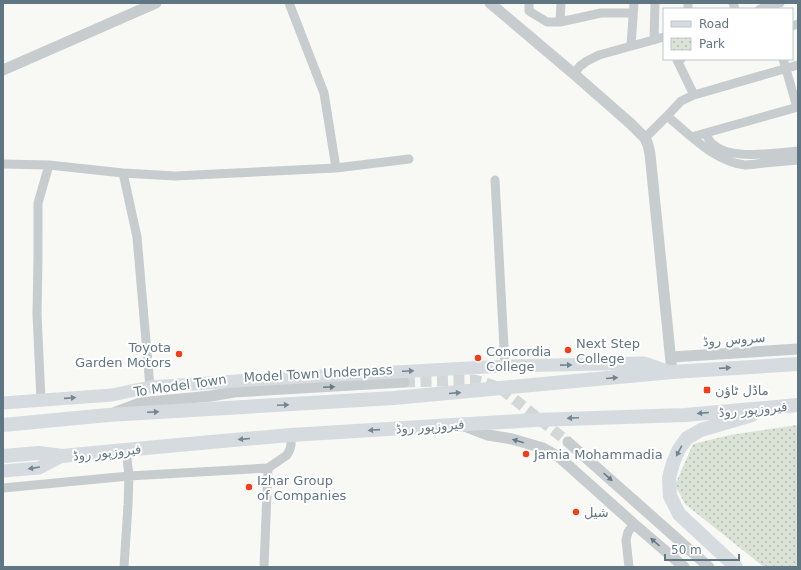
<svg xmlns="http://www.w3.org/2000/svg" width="801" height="570" viewBox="0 0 801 570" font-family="'DejaVu Sans',Vazirmatn,sans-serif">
  <defs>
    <pattern id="park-dots" width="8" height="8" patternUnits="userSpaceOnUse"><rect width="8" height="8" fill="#dae1d5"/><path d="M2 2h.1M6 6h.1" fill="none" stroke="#b4bbb2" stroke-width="1.8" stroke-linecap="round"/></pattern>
  </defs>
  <rect width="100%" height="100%" fill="#f8f8f5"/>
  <path fill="url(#park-dots)" d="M798 425V567H764L685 504 675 485 693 444 730 435Z"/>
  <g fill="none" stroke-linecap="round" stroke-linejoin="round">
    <path stroke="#d2d8d8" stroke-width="11" stroke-dasharray="11 5.5" stroke-linecap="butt" d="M404 382 474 380 492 385 504 391 568 442"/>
    <path stroke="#c7cccf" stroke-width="9" d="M289 3 324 93 336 168
      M529 3V11L547 22H560L601 13H633
      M733 3 735 9
      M688 9V3
      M760 9 780 3
      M560 22 561 3
      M792 26 798 24
      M654 40 655 3
      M631 46 634 3
      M681 59 677 60 694 95
      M783 59 797 107
      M574 74 580 66 587 61 599 55 664 37
      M667 116 681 101 694 95 798 65
      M706 133C714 164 775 153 798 151
      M645 138 667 116C689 134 715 162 745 165 751 165 758 164 764 163 775 162 787 161 798 160
      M694 139 695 136 798 107
      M3 164 49 165 123 173 175 176 336 168 409 159
      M123 173 137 237 150 387
      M495 180 505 366
      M41 400 37 314 38 258V203L49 165
      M3 488 129 476 268 468 287 455 290 449 291 445V435
      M124 567 128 505 129 476 126 450
      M264 567 268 468
      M629 567 626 540 628 532 634 524"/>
    <path stroke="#c7cccf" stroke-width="11" d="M490 3 574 74 631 124 645 138 648 145 650 154 672 372
      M3 70 156 3
      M671 357 798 349
      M116 412 140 403 211 396 234 392 404 382
      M462 425 488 435 512 439 543 448 559 457 634 524 684 567
      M568 442 709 567"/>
    <path stroke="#d5dbdf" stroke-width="13" d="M3 403 112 395 150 387 251 380 505 366 644 363 670 372
      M3 471 39 468 62 456"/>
    <path stroke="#d5dbdf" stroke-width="14" d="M3 425 108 415 394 398 672 372 798 364
      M3 456 39 453 62 456 178 445 291 435 535 420 685 415 798 405
      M736 567 679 514 670 496 669 478 673 463 679 449 687 438 701 430 752 415"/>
  </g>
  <defs><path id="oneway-solid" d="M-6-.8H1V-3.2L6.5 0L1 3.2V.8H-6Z"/></defs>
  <g fill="#728591">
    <use href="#oneway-solid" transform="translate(566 365) rotate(-1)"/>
    <use href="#oneway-solid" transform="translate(725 368) rotate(-4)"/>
    <use href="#oneway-solid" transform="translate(408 371) rotate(-3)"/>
    <use href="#oneway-solid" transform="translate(612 378) rotate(-5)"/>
    <use href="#oneway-solid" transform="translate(455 393) rotate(-5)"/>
    <use href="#oneway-solid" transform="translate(70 398) rotate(-4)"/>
    <use href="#oneway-solid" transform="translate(283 405) rotate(-3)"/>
    <use href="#oneway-solid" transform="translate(153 412) rotate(-3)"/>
    <use href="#oneway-solid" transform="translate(703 413) rotate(175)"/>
    <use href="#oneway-solid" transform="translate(573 418) rotate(178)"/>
    <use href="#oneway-solid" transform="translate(374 430) rotate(176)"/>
    <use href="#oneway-solid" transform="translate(244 439) rotate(175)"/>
    <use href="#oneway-solid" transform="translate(679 451) rotate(118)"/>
    <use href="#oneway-solid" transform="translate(34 468) rotate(171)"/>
  </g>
  <g fill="#657a87">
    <use href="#oneway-solid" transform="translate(329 387) rotate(-3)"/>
    <use href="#oneway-solid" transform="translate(518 441) rotate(-164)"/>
    <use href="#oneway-solid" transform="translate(608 477) rotate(42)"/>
    <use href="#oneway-solid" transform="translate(655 542) rotate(-139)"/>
  </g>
  <g fill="#f53e18" stroke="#fff" stroke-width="1.5">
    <circle cx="568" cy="350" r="4"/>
    <circle cx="179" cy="354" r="4"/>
    <circle cx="478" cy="358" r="4"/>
    <rect x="703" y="386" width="8" height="8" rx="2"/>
    <circle cx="526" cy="454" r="4"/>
    <circle cx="249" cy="487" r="4"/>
    <circle cx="576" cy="512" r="4"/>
  </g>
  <g text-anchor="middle" stroke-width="4" stroke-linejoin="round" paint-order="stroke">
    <g font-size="13" fill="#607683" stroke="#fff">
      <text transform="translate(734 339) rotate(-4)" y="5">سروس روڈ</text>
      <text transform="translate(318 373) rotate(-3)" y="5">Model Town Underpass</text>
      <text transform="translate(180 385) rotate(-8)" y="5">To Model Town</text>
      <text transform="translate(753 409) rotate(-5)" y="5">فیروزپور روڈ</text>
      <text transform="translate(430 426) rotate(-4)" y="5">فیروزپور روڈ</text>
      <text transform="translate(107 452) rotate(-6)" y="5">فیروزپور روڈ</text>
    </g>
    <g font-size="13" fill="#607683" stroke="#fff" text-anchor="start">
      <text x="576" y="348">Next Step<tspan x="576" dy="15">College</tspan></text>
      <text x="171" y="352" text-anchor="end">Toyota<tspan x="171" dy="15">Garden Motors</tspan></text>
      <text x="486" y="356">Concordia<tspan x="486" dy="15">College</tspan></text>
      <text x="715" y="395">ماڈل ٹاؤن</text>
      <text x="534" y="459">Jamia Mohammadia</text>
      <text x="257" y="485">Izhar Group<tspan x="257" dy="15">of Companies</tspan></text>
      <text x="584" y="517">شیل</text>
    </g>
  </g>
  <rect width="801" height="570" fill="none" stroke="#607683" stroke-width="8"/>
  <rect x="663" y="8" width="130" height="52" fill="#ffffff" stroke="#bfc8cd"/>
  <rect x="671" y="21" width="20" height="6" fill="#d5dbdf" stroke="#bfc8cd"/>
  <text x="699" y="28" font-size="12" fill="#607683">Road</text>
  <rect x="671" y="38" width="20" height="12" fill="url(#park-dots)" stroke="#bfc8cd"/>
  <text x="699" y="48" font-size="12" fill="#607683">Park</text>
  <path d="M665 554v6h74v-6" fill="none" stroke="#607683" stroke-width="2"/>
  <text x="671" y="554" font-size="12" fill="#607683" stroke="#ffffff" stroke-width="3" paint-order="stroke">50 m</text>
</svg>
